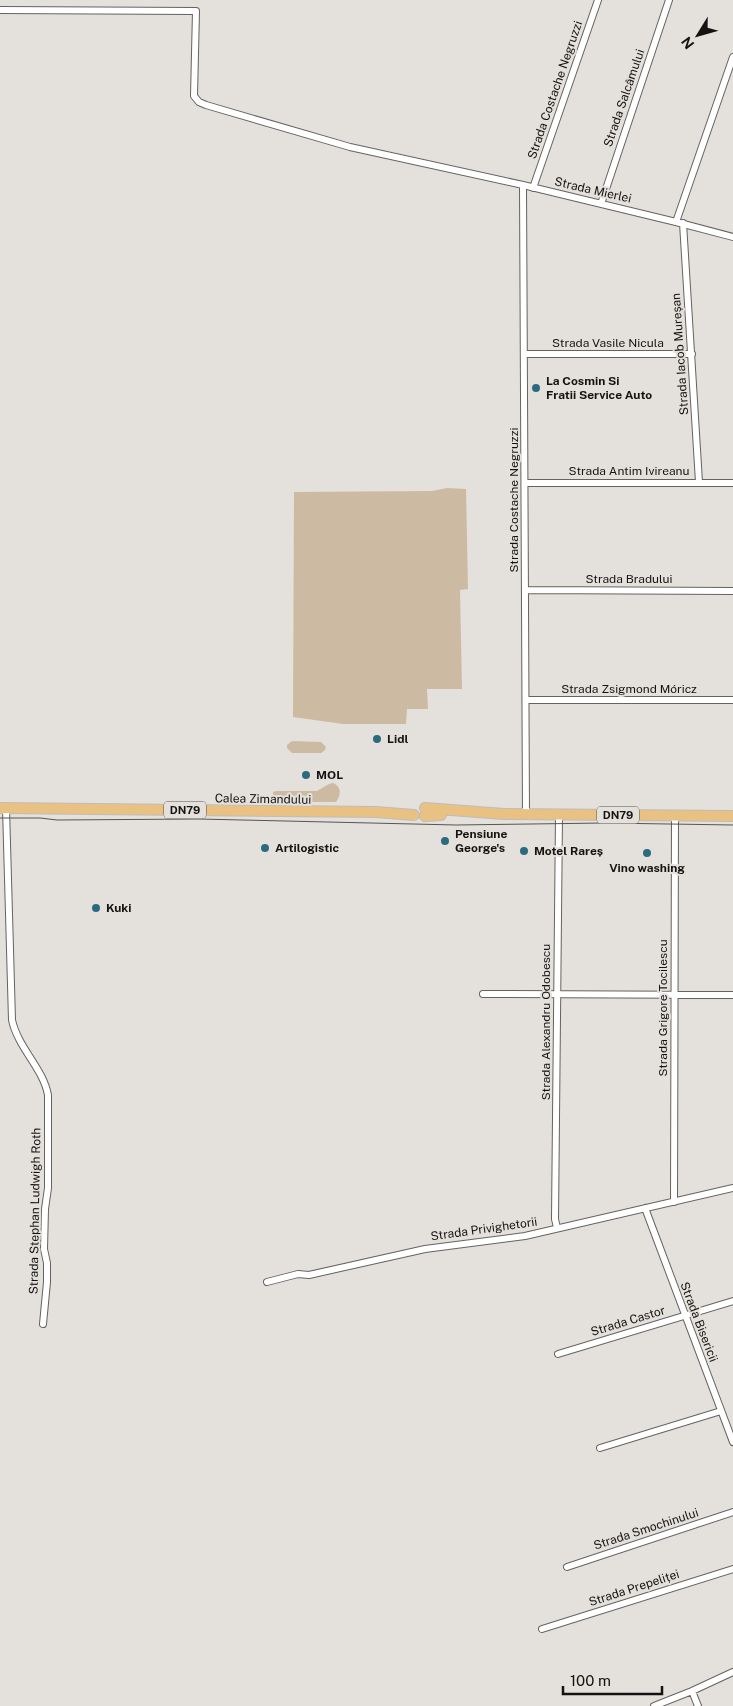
<svg xmlns="http://www.w3.org/2000/svg" width="733" height="1706" viewBox="0 0 733 1706" font-family="'Public Sans',sans-serif">
  <rect width="100%" height="100%" fill="#e4e0dc"/>
  <path fill="#cdbaa2" d="M447 488 466 489 468 589 460 590 462 689H427L428 709H407L406 724H343L293 717 294 492 432 491Z
    M292 741 321 742 326 747 325 750 321 753H292L287 748V745Z
    M333 783C342 787 341 795 336 802H275L273 797V792L276 791H317L329 784Z"/>
  <g fill="none" stroke-linecap="round" stroke-linejoin="round">
    <g stroke="#66635f" stroke-width="8">
      <path id="minor" d="M0 10 196 11 194 96 199 102 206 105 350 147 523 185 676 222 733 237
        M523 185 526 814
        M533 188 598 0
        M601 204 669 0
        M676 222 733 57
        M683 223 699 482
        M524 354H692
        M525 483H733
        M525 590 733 591
        M526 700H733
        M6 808 12 1020C18 1048 43 1068 48 1095V1188L45 1209 44 1249 47 1263V1282L43 1324
        M483 994 733 995
        M674 1202 675 815
        M645 1208 733 1442
        M557 1228 555 1219 559 815
        M267 1282 298 1274 309 1275 425 1249 525 1236 733 1188
        M558 1354 733 1301
        M600 1448 721 1411
        M567 1567 733 1512
        M542 1629 733 1569
        M692 1691 698 1706
        M654 1706 692 1691 733 1672"/>
    </g>
    <g stroke="#bdbdbc" stroke-width="12">
      <path id="primary" d="M0 808 376 812 414 815
        M425 808 504 814 733 816
        M425 816 441 815"/>
    </g>
    <use href="#minor" stroke="#fff" stroke-width="6"/>
    <use href="#primary" stroke="#e9c183" stroke-width="10"/>
    <path stroke="#575552" stroke-width="1" d="M0 818H40L57 820 199 819 456 825 605 823 733 825"/>
  </g>
  <g fill="#2b6a7f" stroke="#e4e0dc" stroke-width="2">
    <circle cx="536" cy="388" r="5"/>
    <circle cx="377" cy="739" r="5"/>
    <circle cx="306" cy="775" r="5"/>
    <circle cx="445" cy="841" r="5"/>
    <circle cx="265" cy="848" r="5"/>
    <circle cx="524" cy="851" r="5"/>
    <circle cx="647" cy="853" r="5"/>
    <circle cx="96" cy="908" r="5"/>
  </g>
  <g text-anchor="middle" stroke-width="4" stroke-linejoin="round" paint-order="stroke">
    <g fill="#e4e0dc" stroke="#52504e" stroke-width="1">
      <rect x="164" y="801.5" width="42" height="17" rx="4"/>
      <rect x="597" y="806.5" width="42" height="17" rx="4"/>
    </g>
    <g font-size="11" font-weight="bold" fill="#141311">
      <text x="185" y="814">DN79</text>
      <text x="618" y="819">DN79</text>
    </g>
    <g font-size="12" fill="#141311" stroke="#e4e0dc">
      <text transform="translate(555 90) rotate(-71)" y="4">Strada Costache Negruzzi</text>
      <text transform="translate(624 98) rotate(-71)" y="4">Strada Salcâmului</text>
      <text transform="translate(593 190) rotate(13)" y="4">Strada Mierlei</text>
      <text x="608" y="347">Strada Vasile Nicula</text>
      <text transform="translate(680 354) rotate(-94)" y="4">Strada Iacob Mureșan</text>
      <text x="629" y="475">Strada Antim Ivireanu</text>
      <text transform="translate(514 500) rotate(-90)" y="4">Strada Costache Negruzzi</text>
      <text x="629" y="583">Strada Bradului</text>
      <text x="629" y="693">Strada Zsigmond Móricz</text>
      <text transform="translate(263 799) rotate(1)" y="4">Calea Zimandului</text>
      <text transform="translate(663 1008) rotate(-90)" y="4">Strada Grigore Tocilescu</text>
      <text transform="translate(546 1022) rotate(-90)" y="4">Strada Alexandru Odobescu</text>
      <text transform="translate(35 1211) rotate(-89)" y="4">Strada Stephan Ludwigh Roth</text>
      <text transform="translate(484 1229) rotate(-8)" y="4">Strada Privighetorii</text>
      <text transform="translate(628 1321) rotate(-17)" y="4">Strada Castor</text>
      <text transform="translate(699 1322) rotate(69)" y="4">Strada Bisericii</text>
      <text transform="translate(646 1529) rotate(-18)" y="4">Strada Smochinului</text>
      <text transform="translate(634 1588) rotate(-18)" y="4">Strada Prepeliței</text>
    </g>
    <g font-size="12" font-weight="bold" fill="#141311" stroke="#e4e0dc" text-anchor="start">
      <text x="546" y="385">La Cosmin Si<tspan x="546" dy="14">Fratii Service Auto</tspan></text>
      <text x="387" y="743">Lidl</text>
      <text x="316" y="779">MOL</text>
      <text x="455" y="838">Pensiune<tspan x="455" dy="14">George's</tspan></text>
      <text x="275" y="852">Artilogistic</text>
      <text x="534" y="855">Motel Rareș</text>
      <text x="647" y="872" text-anchor="middle">Vino washing</text>
      <text x="106" y="912">Kuki</text>
    </g>
  </g>
  <g transform="translate(698 35) rotate(233)" stroke="#e4e0dc" stroke-width="4" paint-order="stroke">
  <path d="M0-4L9 19L0 12L-9 19Z" fill="#141311"/>
  <text y="-8" font-size="14" font-weight="bold" text-anchor="middle" fill="#141311">N</text>
  </g>
  <path d="M563 1686v8h99v-8" fill="none" stroke="#141311" stroke-width="2.5"/>
  <text x="570" y="1686" font-size="15" fill="#141311" stroke="#e4e0dc" stroke-width="4" paint-order="stroke">100 m</text>
</svg>
